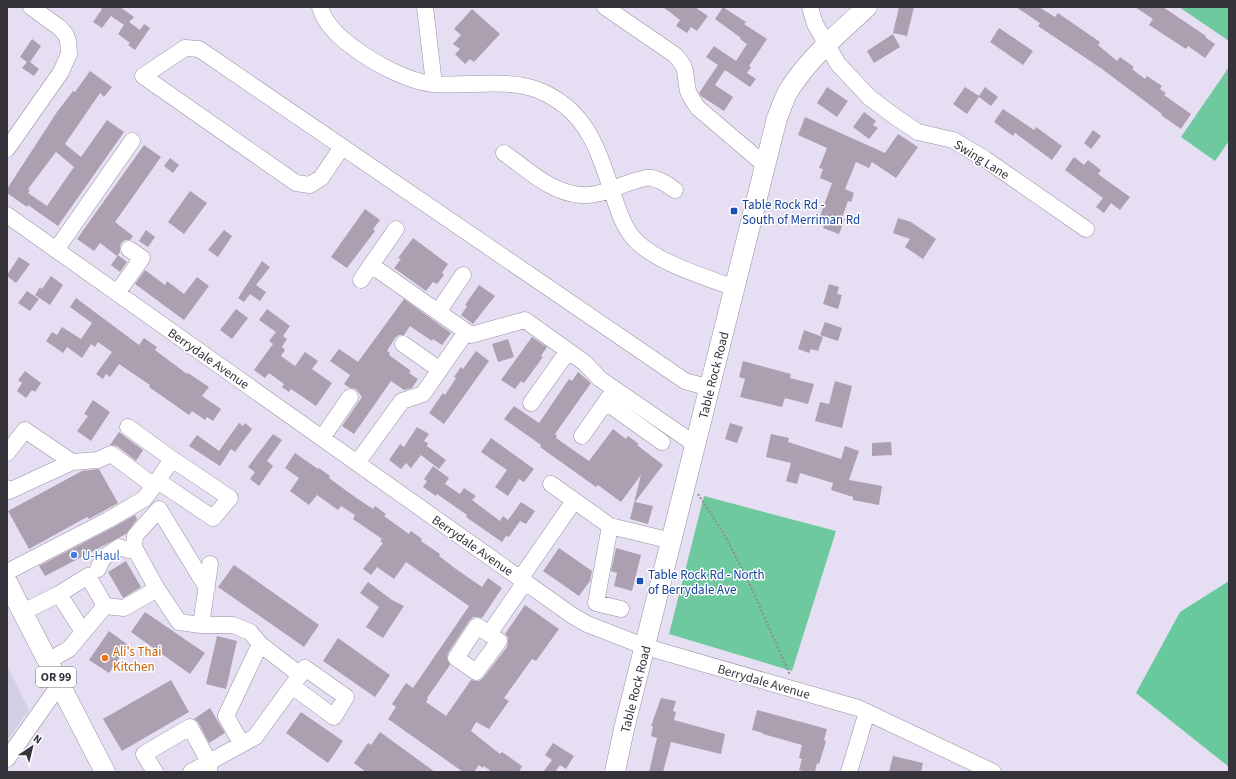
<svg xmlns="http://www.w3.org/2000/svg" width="1236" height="779" viewBox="0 0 1236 779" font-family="'Source Sans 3',sans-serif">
  <rect width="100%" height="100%" fill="#e6dff3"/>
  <path fill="#d3cfe4" d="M7 665 29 710 7 741Z"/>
  <path fill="#6fc99f" d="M1179 7H1229V41Z
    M1229 67V141L1215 161 1181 137Z
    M704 496 836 531 792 671 669 634Z"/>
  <path fill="#67c99c" d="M1229 581V767L1136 693 1180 612Z"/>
  <path fill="#ac9fb0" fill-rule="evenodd" d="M99 7H120L134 17 129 22 140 30 144 24 150 28 135 50 128 45 130 43 118 34 124 25 111 16 102 28 93 22 102 9Z
    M663 7H695L708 16 697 31 691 27 687 33 676 26 680 20Z
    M723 7 746 22 744 24 767 39 749 66 751 67 747 73 756 79 750 87 725 70 715 85 733 97 724 111 701 96 699 93 718 65 706 57 714 46 736 61 747 44 740 39 741 38 715 19Z
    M899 7H914L907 36 893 33Z
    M1016 7H1039L1055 17 1058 13 1100 42 1098 45 1117 61 1120 57 1134 67 1132 69 1145 79 1147 76 1162 86 1160 89 1166 93 1164 95 1191 114 1181 129 1161 115 1162 114 1102 69 1038 26 1040 23Z
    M1135 7H1163L1206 36 1205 37 1215 44 1205 58 1188 46 1186 49 1149 25 1153 19Z
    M472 9 500 34 474 62 470 59 465 64 455 54 460 49 453 44 461 35 454 29Z
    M999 28 1033 51 1023 65 990 42Z
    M893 34 900 47 874 63 867 51Z
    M32 39 41 46 30 62 39 69 34 76 22 68 27 62 20 57Z
    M90 71 112 87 104 97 100 93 65 144 81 157 107 120 124 132 58 226 28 205 27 207 7 193V189L57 112 73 91 75 92ZM56 152 74 167 47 206 28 193 30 190 28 189Z
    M827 87 848 101 837 117 817 103Z
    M965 87 979 96 985 87 998 97 991 106 979 97 967 114 953 104Z
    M1003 109 1034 130 1036 127 1062 146 1052 160 1015 133 1013 136 994 122Z
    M864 112 876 121 873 125 878 128 869 139 853 127Z
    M805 117 885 153 898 134 918 147 896 178 872 162 869 168 856 162 845 189 854 193 851 202 848 201 842 218 845 219 839 234 823 228 825 222 819 219 832 183 820 178 823 169 819 168 827 148 798 135Z
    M1093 130 1101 136 1091 149 1084 143Z
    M144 145 161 157 115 222 133 236 130 240H125L121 243 120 248V252L117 256 100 243 94 251 77 239Z
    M1074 157 1084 165 1088 160 1101 170 1098 174 1130 197 1120 210 1111 203 1104 213 1096 207 1103 198 1065 170Z
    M170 158 179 165 173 173 164 166Z
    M190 191 207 203 184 234 168 222Z
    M365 209 380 220 373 229 375 231 347 268 331 257Z
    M898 218 911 222 936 239 923 259 905 247 910 239 893 233Z
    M146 230 155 237 148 247 139 241Z
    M224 230 232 236 218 257 208 250Z
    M413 238 448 264 442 273 444 275 437 284 433 282 426 291 394 268 401 259 398 258Z
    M118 255 127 262 120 272 111 265Z
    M19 257 30 264 16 283 7 276V275Z
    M262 261 270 267 256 285 266 292 260 301 250 294 244 302 238 298Z
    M145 270 165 285 167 281 184 294 197 277 209 286 184 320 135 284Z
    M51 276 63 285 50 305 35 295 40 287 42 289Z
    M829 284 839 287 837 294 842 295 838 309 823 304Z
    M479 285 495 296 473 324 461 315 467 306 465 305Z
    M27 291 39 299 30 311 18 303Z
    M76 298 139 345 144 338 157 347 155 350 187 374 188 373 209 387 202 396 221 409 213 421 207 417 205 420 192 411 189 415 149 387 150 385 119 364 110 377 106 374 103 379 96 374 112 352 98 342 95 347 91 344 82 358 67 347 63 353 46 341 52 332 57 335 62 327 81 339 92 323 70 307Z
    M404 299 451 333 442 345 433 339 432 341 410 326 404 335H399L395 338 387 351 390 353 389 355 411 371 409 373 418 379 412 388 404 390 391 381 354 434 342 426 362 397 356 389 350 388 344 384 350 375 330 361 339 349 358 362Z
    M236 309 248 318 232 339 220 330Z
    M267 309 290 326 283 336 287 339 282 347 285 350 281 356 295 366 305 352 318 361 312 369 332 383 316 406 291 389 289 392 282 387 284 384 269 373 265 378 254 370 273 344 269 341 276 332 259 320Z
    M825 322 842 328 838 341 820 335Z
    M804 330 823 337 818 351 811 349 809 353 798 349Z
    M532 337 547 347 541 356 543 357 524 383 521 381 515 389 501 380Z
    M508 339 514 357 498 362 492 344Z
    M476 351 489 361 444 424 429 413 443 393 445 395 456 378 454 377 461 367 463 369Z
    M743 361 791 374 790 378 814 384 808 404 785 398 782 407 740 397 745 379 739 377Z
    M25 371 41 383 35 392 32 390 26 398 17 391 22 383 18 380Z
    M578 372 591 383 555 434 557 436 556 438 589 461 613 429 626 439 628 436 639 444 637 445 663 465 635 502 653 506 648 524 630 519 641 475 621 502 598 485 596 487 540 447 541 445 504 419 514 406 539 423 569 379 572 381Z
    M835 381 852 386 842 428 815 421 820 402 829 404Z
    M93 400 110 412 91 441 77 431 88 416 84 414Z
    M239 423 243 426 245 423 252 429 235 452 231 449 220 466 189 446 197 435 219 451Z
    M730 423 743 427 737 443 725 439Z
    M417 427 429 434 424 441 428 443 427 446 446 460 439 469 421 455 411 468 406 463 401 469 389 460 400 444 404 447Z
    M119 432 143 450 136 461 117 446 110 445Z
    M273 434 282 440 267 461 273 466 259 486 250 479 255 472 248 467Z
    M771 434 789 438 788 442 841 459 845 446 859 451 849 480 882 486 879 505 853 500V497L831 490 833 483 800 473 797 484 786 481 791 463 766 457Z
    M491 438 534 469 524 482 519 479 508 496 495 487 507 470 481 452Z
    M891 442 892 455 872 456V443Z
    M295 453 318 469 319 468 330 476 329 478 355 497 373 509 375 506 386 514 384 516 409 534 411 531 422 539 421 541 440 554 439 556 456 569 482 587 488 578 502 588 482 618 478 617H473L469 621 448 653 447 658 450 665 427 698 428 699 426 702 446 716 471 680 475 681H479L483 678 507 647 508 642V637L505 634 525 605 559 629 536 661 532 659 504 698 509 701 489 729 476 722 471 731 500 754 502 752 522 766 519 772H492L484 766 483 768 479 765 474 772H463L388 719 396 707 392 704 406 683 413 688 469 606 406 562 394 579 377 567 371 575 363 569 383 543 380 541 382 539 353 519 355 515 341 506 338 510 317 495 309 505 290 491 299 478 285 468Z
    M433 466 449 478 445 484 460 494 464 488 476 496 472 500 500 521 503 516 508 520 521 502 535 511 526 524 520 521 509 537 506 536 502 542 466 517 467 515 437 494 436 496 423 487 427 481 424 479Z
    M99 469 118 503 89 519 87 517 29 549 8 511 82 471Z
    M135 515 137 519 126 534 45 576 39 566 112 528Z
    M559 548 592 571 590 581 579 596 543 571Z
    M616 548 641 555 632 591 614 586 617 573 611 571Z
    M126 561 141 587 123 598 108 572Z
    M234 565 319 625 304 647 218 587Z
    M368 582 392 600 404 606 383 638 366 627 379 607 360 593Z
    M145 612 205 653 190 674 131 632Z
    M109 631 128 645 109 673 89 660Z
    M217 636 237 641 226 689 206 684Z
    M338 638 390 675 375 697 323 661Z
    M171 680 189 712 122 751 103 719Z
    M661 698 676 701 673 711 676 712 674 720 725 734 721 754 671 742 663 772H649L657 738 651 736 653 726H651Z
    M210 708 225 733 209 743 198 722 194 719Z
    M757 710 827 729 824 740 826 741 819 764 817 763 815 772H807L799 770 802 759 799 758 802 745 763 734V733L752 730Z
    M301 712 343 741 328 763 286 733Z
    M380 732 435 772H366L354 763 368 743 371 745Z
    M553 743 574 756 566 769 560 765 555 772H543L552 760 545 755Z
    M893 756 923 763 921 772H889Z"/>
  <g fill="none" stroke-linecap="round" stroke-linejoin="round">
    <g stroke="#968fa2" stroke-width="17">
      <path id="minor" d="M320 7C325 25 340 38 354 48 374 63 409 82 433 84 466 87 508 78 538 90 587 110 597 148 613 194 617 207 622 223 631 235 650 261 705 277 735 288
        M425 7 434 84
        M605 7 675 55C689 70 684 73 688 91 690 97 694 102 698 108L766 166
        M810 7 815 24 838 64 870 98 897 118 918 132 953 140 985 159 1086 229
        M342 147 321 178 310 185 296 183 143 76 185 48 199 49 685 381 710 388
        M7 149 61 72 69 54 68 41 66 35 60 28 31 7
        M504 153C527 169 551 193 581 195 602 197 622 183 642 179 645 178 648 177 651 178 660 179 668 185 675 190
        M7 215 573 616 587 624 646 647 858 708 993 772
        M396 229 371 265 471 335 525 320 585 363 600 379 696 445
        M56 250 132 141
        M361 280 371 265
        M117 293 142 258 129 249
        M438 312 463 275
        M403 344 440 370
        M606 402 662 442
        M531 403 568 351
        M128 427 172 459 154 486
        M582 436 612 393
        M322 438 350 397
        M7 453 25 430 72 462
        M357 463 402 401 423 394 466 332
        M158 481 213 518 230 498 172 459
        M551 484 610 526 672 541
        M7 488 9 491 72 462 98 460 111 454 154 486 144 499 108 520 7 572
        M610 526 596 603 621 609
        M98 569 103 558 119 547 128 550
        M520 579 574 501
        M157 589 179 622 201 625 210 564
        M59 594 83 632
        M105 606 124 608 157 589 134 547 135 536 159 509 207 588
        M23 612 59 594 88 576 105 606 69 649 48 661
        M201 625H233L250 632 260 644
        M489 634 477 626 456 658 476 672 499 641 489 634 525 582
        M241 743 226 716 260 644 300 675
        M7 759 60 684
        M155 772 144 754 190 727 209 762V772
        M191 772 255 737 300 675 305 668 346 697 334 717 292 686
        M849 772 867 712"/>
    </g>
    <g stroke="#968fa2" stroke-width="21">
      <path id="major" d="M7 582 105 772
        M615 772 624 729 777 118C781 109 784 98 789 90 808 59 841 31 867 7"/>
    </g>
    <path stroke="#8f8a98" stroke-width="2" stroke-dasharray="2 2" stroke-linecap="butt" d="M698 494 724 534 747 578 790 675"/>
    <use href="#minor" stroke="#fff" stroke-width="16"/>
    <use href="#major" stroke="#fff" stroke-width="20"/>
  </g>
  <g fill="#1a4fb4" stroke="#fff" stroke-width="1.5">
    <rect x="730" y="207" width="8" height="8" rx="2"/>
    <rect x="636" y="577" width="8" height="8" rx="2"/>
  </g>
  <circle fill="#3f7fe0" stroke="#fff" stroke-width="1.5" cx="74" cy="555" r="4"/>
  <circle fill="#e8710a" stroke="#fff" stroke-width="1.5" cx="105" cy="658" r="4"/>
  <g text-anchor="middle" stroke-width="3" stroke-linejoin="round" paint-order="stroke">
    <rect fill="#fff" stroke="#727076" stroke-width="1" x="36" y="667" width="40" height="20" rx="3"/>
    <g font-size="12" font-weight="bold" fill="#36333b">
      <text x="56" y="681">OR 99</text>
    </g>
    <g font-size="13" fill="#36333b" stroke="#fff">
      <text transform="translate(982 159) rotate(32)" y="5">Swing Lane</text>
      <text transform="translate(209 358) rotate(35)" y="5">Berrydale Avenue</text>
      <text transform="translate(713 375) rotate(-76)" y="5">Table Rock Road</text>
      <text transform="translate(473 545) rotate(35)" y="5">Berrydale Avenue</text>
      <text transform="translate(764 681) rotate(16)" y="5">Berrydale Avenue</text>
      <text transform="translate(635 689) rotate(-76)" y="5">Table Rock Road</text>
    </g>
    <g font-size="13" fill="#164399" stroke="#fff" text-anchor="start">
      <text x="742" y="209">Table Rock Rd -<tspan x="742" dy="15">South of Merriman Rd</tspan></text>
      <text x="648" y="579">Table Rock Rd - North<tspan x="648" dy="15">of Berrydale Ave</tspan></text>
    </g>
    <g font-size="13" fill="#366cbe" stroke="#fff" text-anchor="start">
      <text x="82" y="560">U-Haul</text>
    </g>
    <g font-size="13" fill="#c56008" stroke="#fff" text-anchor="start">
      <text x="113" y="656">Ali's Thai<tspan x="113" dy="15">Kitchen</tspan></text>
    </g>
  </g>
  <rect width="1236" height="779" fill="none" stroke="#36333b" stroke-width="16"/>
  <g transform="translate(32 747) rotate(35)" stroke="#ffffff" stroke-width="3" paint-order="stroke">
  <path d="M0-3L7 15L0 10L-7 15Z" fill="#36333b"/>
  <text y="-6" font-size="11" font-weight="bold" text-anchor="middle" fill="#36333b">N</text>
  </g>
</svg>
